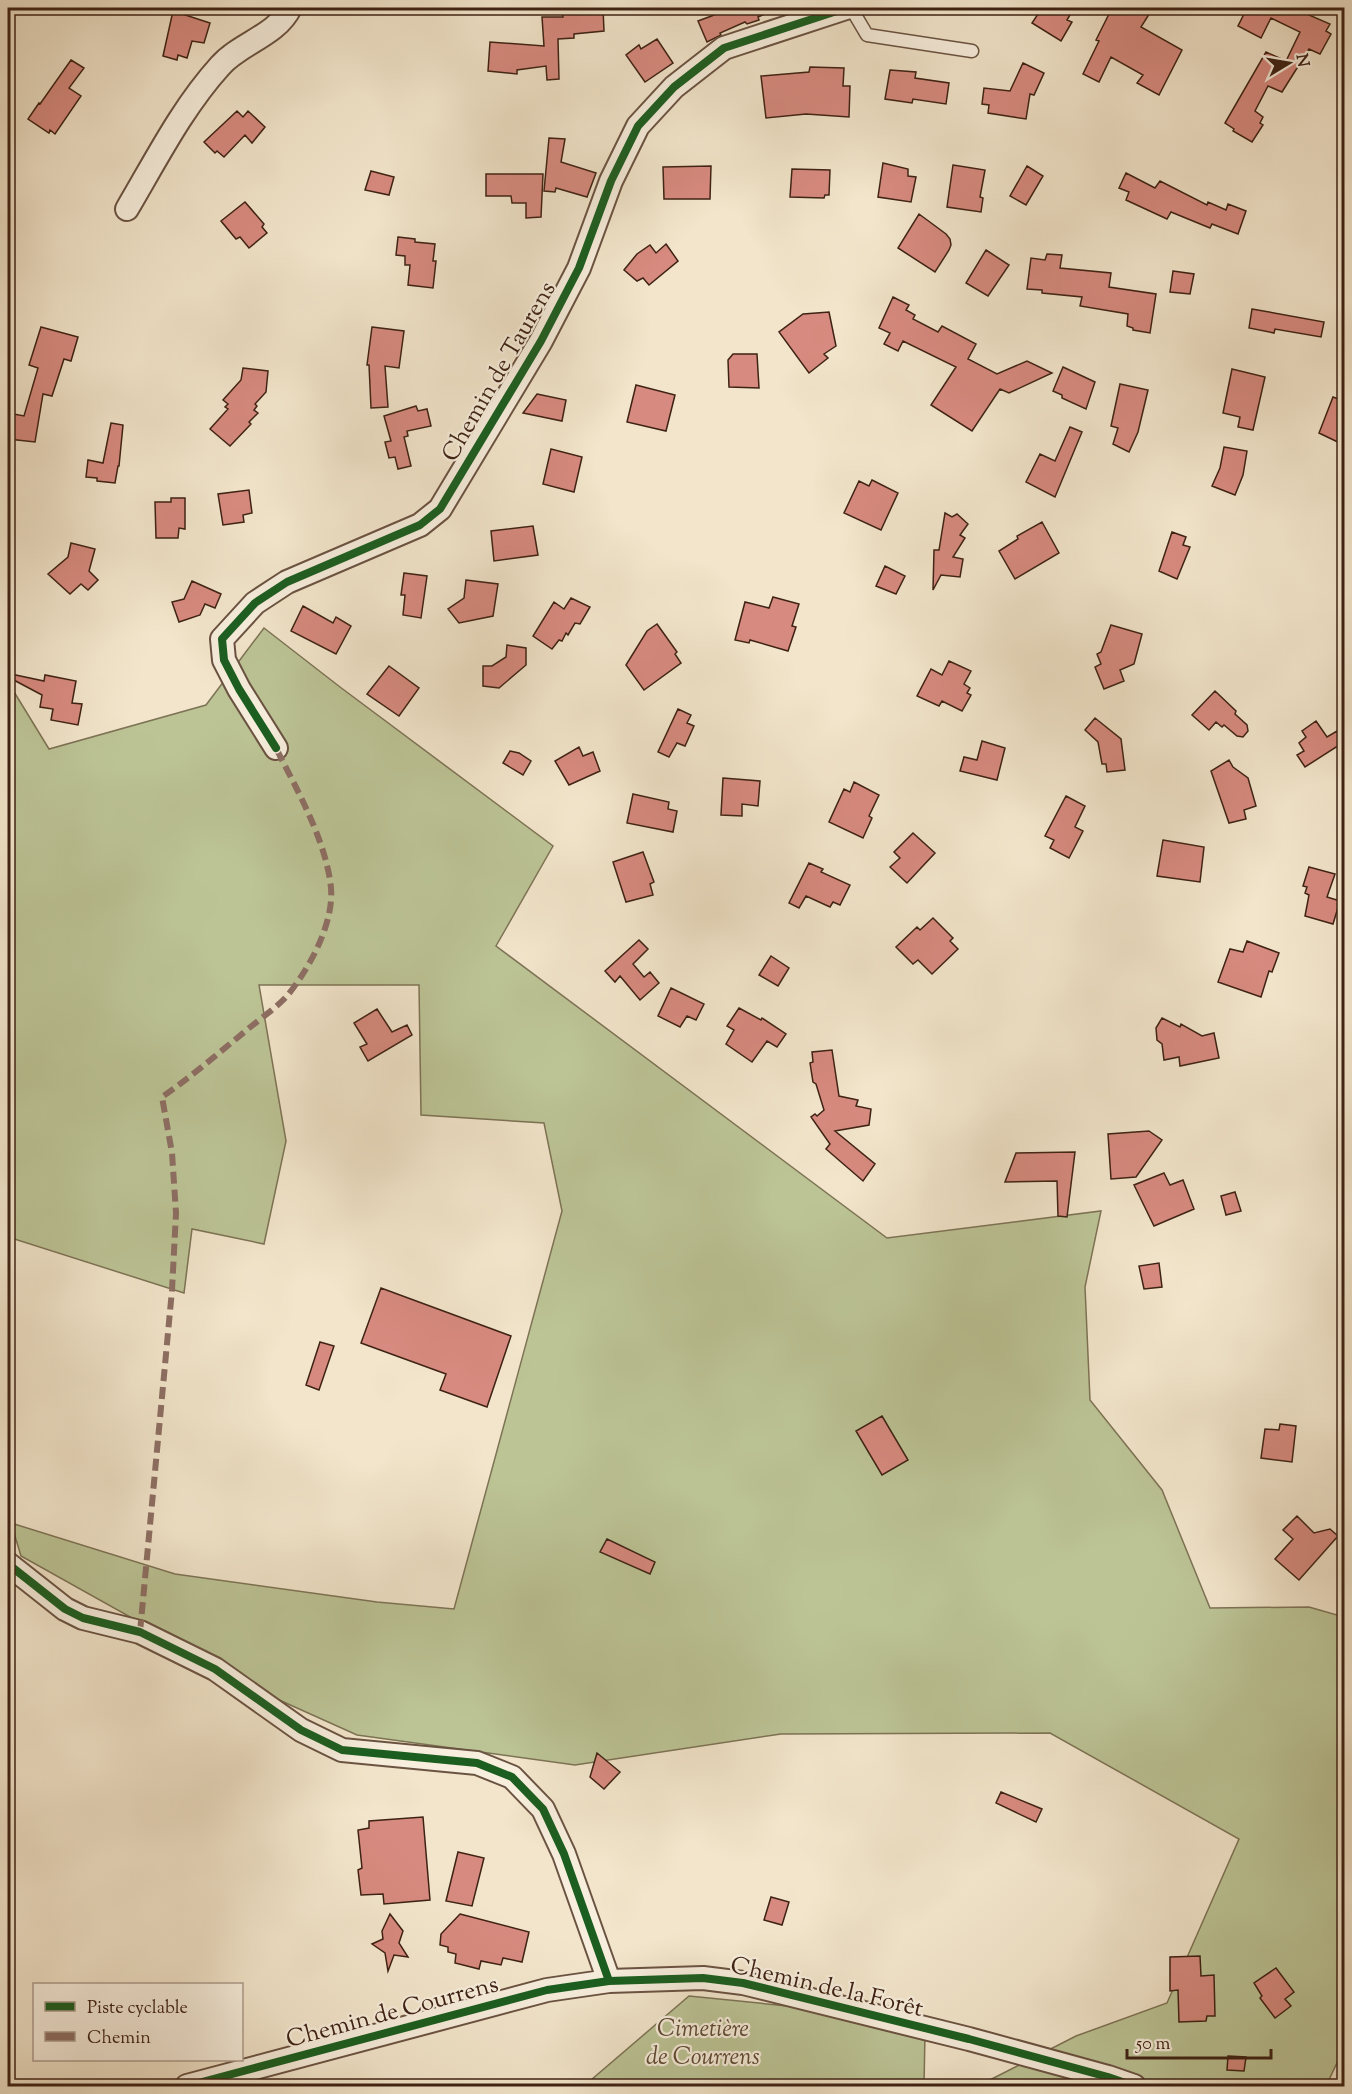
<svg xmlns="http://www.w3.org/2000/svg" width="1352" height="2094" viewBox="0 0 1352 2094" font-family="'Sorts Mill Goudy',serif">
  <rect width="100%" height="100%" fill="#f2e5cb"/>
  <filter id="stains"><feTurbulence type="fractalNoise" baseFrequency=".00333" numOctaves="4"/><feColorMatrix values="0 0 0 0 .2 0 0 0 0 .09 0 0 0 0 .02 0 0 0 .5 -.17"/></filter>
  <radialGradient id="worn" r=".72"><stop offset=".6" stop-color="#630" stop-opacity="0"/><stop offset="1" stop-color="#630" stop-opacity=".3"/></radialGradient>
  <path fill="#bcc496" stroke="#7d7355" stroke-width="1.5" d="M264 628 340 687 553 846 496 946 887 1238 1101 1211 1085 1287 1090 1400 1162 1490 1210 1608 1309 1607 1344 1617V2048L1326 2086H978L1076 2036 1167 2003 1239 1839 1050 1733 781 1734 575 1765 357 1735 277 1699 21 1556 11 1523 175 1574 377 1602 454 1609 562 1211 544 1123 421 1115 419 985H259L286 1141 264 1244 192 1229 184 1293 8 1237V682L49 749 206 705Z
    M689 1996 817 2009 925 2033 924 2086H584Z"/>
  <path fill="#d78a7f" stroke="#3e2214" stroke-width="1.5" d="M587 8H603L604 31 574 34V38L558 39 559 79 547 80 546 66 517 70V74L488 71 490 42 544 46 542 17H563L562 13 586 12Z
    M733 8H779L758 17 759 20 747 24 745 22 720 33 721 35 707 42 698 21Z
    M1042 8H1074L1067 20 1072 22 1061 41 1032 23Z
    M1112 8H1153L1141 27 1182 50 1159 95 1137 83 1143 75 1111 57 1099 82 1083 74 1099 41 1096 40Z
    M1247 8H1293L1330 24 1326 31 1331 34 1320 54 1309 49 1282 92 1268 86 1255 111 1263 117 1260 123 1263 125 1252 142 1233 131 1234 129 1225 123 1266 52 1286 61 1300 32 1271 18 1261 38 1238 26Z
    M173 11 210 23 204 43 192 41 187 58 178 55 177 60 163 56Z
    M657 39 673 63 645 82 626 55 639 45 641 49Z
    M71 60 84 68 69 88 81 96 55 134 50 130 49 133 28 119 39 103 40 104Z
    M1023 63 1044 73 1034 95 1030 94 1026 119 988 113 989 105 982 104 984 88 1010 91Z
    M810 67 844 68 843 86H850L849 117 806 114 766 118 761 76 809 72Z
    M890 70 916 72 915 78 949 83 946 104 913 99 912 103 885 99Z
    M237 111 243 117 248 111 265 127 252 143 245 135 224 157 217 151 215 153 204 142Z
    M549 138 565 139 561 162 596 173 587 197 556 188 555 192 544 191Z
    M883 163 908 169V176L916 177 911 202 878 197Z
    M953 165 985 170 980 197 983 198 981 212 947 207Z
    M711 166 710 199H664L663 167Z
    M1027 166 1043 176 1026 205 1010 196Z
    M792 169 830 170 829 195H825L824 198 790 197Z
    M371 171 394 177 389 195 365 190Z
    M1126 173 1155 188 1160 181 1207 205 1208 202 1226 210 1228 204 1246 211 1238 234 1212 224 1210 228 1171 212 1167 219 1126 200 1129 192 1119 188Z
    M486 174H543L541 217 526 218V203H512L511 196H486Z
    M245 202 264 224 262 227 267 233 249 248 240 237 236 239 221 221Z
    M919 214 946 234 950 239 951 245 949 250 935 272 898 248Z
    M398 237 415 239V242L435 244 433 261H436L433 288 408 285 410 265H405V256L396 255Z
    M666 244 678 261 649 285 643 278 637 281 624 270 637 254 650 245 656 253Z
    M986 250 1009 265 988 296 966 283Z
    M1047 254 1062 255 1060 268 1111 273 1109 287 1156 294 1150 333 1133 330V328L1127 326 1128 314 1080 306 1082 297 1042 293V290L1027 289 1031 258 1045 260Z
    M1173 271 1194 274 1190 294 1170 292Z
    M893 297 909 305 906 310 915 315 913 319 938 332 942 326 976 344 968 359 997 374 1027 361 1052 373 1009 393 1000 389 972 431 931 405 956 367 903 341 898 351 884 344 890 333 879 328Z
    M1252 309 1324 322 1321 337 1275 329 1274 333 1249 328Z
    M829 312 836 346 824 354 828 358 809 373 779 332 803 314Z
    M41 327 78 337 71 361 64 359 52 396 43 394 35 442 8 439V413L24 416 38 368 29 365Z
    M372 327 404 331 399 368 385 366 388 407 371 408 369 365H367Z
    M733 354H757L759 388 729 387 728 360Z
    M1063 367 1095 382 1086 409 1062 398V395L1053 391Z
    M243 368 268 371 266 392 255 404 257 406 254 410 258 413 249 422 251 424 230 446 210 429 228 409 225 407 228 404 223 400 241 380Z
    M1232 369 1265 377 1253 430 1238 427 1240 417 1223 413Z
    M1120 384 1148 390 1138 432 1129 452 1113 444 1118 428 1111 426Z
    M636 385 675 395 666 431 627 422Z
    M537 394 566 400 562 421 523 413Z
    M1333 397 1344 401V445L1319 433Z
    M416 406 418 411 427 409 431 426 407 431 408 436 404 437 411 466 398 469 395 457 389 458 385 442 391 441 384 416Z
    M111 423 123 425 119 466H118L115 483 97 481V478L86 477 88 460 103 463Z
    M1070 427 1082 432 1055 497 1026 482 1040 454 1055 461Z
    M1224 447 1247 451 1243 475 1235 495 1212 486 1220 468Z
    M551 449 582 457 574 492 543 484Z
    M872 480 898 493 881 530 844 513 859 481 869 486Z
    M249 490 252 513 243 515 244 522 223 525 218 494Z
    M171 498H185V529L179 528 178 538H156L155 502H171Z
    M945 513 952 517 957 514 968 524 960 535 965 538 953 557 963 559 960 577 941 575 933 590 934 550H939Z
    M1042 522 1059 553 1015 579 999 551 1018 539 1017 536Z
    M533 526 538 555 494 561 491 531Z
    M1172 532 1186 537 1183 545 1190 547 1177 579 1159 571Z
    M71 543 95 549 89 571 98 580 88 590 81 584 70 594 48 574 68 557Z
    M885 566 905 576 896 594 876 586Z
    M404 573 427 576 421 618 403 615 405 595H401Z
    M466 580 498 584 493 616 459 623 448 609 464 598Z
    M192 581 221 594 215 608 205 604 200 615 179 622 172 602 184 599Z
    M773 597 799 604 792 626 796 627 788 651 750 640 749 643 735 640 745 602 769 608Z
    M571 598 590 607 580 624 575 623 568 635 566 633 562 641 559 640 552 649 533 636 554 602 564 609Z
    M303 606 333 623 336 617 351 626 336 654 291 631Z
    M657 624 677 652 675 654 681 663 644 690 626 665 647 631Z
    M1111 625 1142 634 1134 664 1120 670 1124 681 1104 689 1095 667 1101 664 1097 654 1101 652Z
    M507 645 526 648V665L499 688 483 686V666H492L506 657Z
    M949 661 971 671 964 684 970 688 967 693 971 695 962 711 942 701 939 706 917 696 931 669 942 675Z
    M389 666 419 688 399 716 367 694Z
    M11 674 44 681 45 675 76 681 72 703 82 704 78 725 51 720 53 709 40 707 42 695 10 678Z
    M1215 691 1236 711 1235 714 1247 725 1248 731 1243 737 1237 736 1224 725 1222 727 1216 722 1209 730 1192 715Z
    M678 709 691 715 687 723 694 726 685 746 677 743 669 757 658 752Z
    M1095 718 1121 739 1125 770 1107 772 1106 764H1102L1098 742 1085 730Z
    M1316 721 1327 737 1337 731 1344 742 1305 767 1297 755 1304 751 1299 743 1306 737 1302 731Z
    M982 741 1005 748 997 780 960 771 964 757 977 760Z
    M579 747 583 756 593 752 600 771 569 785 555 761Z
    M510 751 519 753 531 761 523 775 503 763Z
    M1229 760 1233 767 1248 778 1256 806 1244 810 1246 819 1229 823 1211 771Z
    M723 778 760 781 758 806 742 804V816L721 815Z
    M854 782 879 795 869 816 872 818 863 838 829 822 844 789 850 792Z
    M633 794 669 802 668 809 677 811 673 832 627 823Z
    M1066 796 1085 806 1075 827 1083 831 1069 858 1050 848 1054 840 1045 836Z
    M913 833 935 853 907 883 890 867 900 858 894 852Z
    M1163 840 1204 847 1200 882 1157 876Z
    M643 852 654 882 650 884 653 895 626 902 613 862Z
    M809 863 823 869 821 872 850 885 840 905 833 902 830 907 806 896 799 908 789 903Z
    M1309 867 1335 874 1327 897 1340 901 1333 924 1305 916 1309 895 1305 893 1307 887 1303 886Z
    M933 918 953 938 950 941 958 949 932 974 918 960 913 964 896 947 917 927 920 930Z
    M639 940 648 949 633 964 644 977 650 972 659 983 640 1000 620 976 615 982 605 971Z
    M1247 941 1279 953 1272 972 1269 971 1261 997 1218 982 1230 949 1243 952Z
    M771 956 789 968 778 986 759 975Z
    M671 988 704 1004 696 1020 687 1016 680 1027 658 1016Z
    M739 1008 761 1020 762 1018 786 1034 777 1047 767 1041 752 1062 726 1044 734 1030 727 1026Z
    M377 1009 392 1032 407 1025 412 1035 368 1061 360 1047 367 1044 354 1023Z
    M1162 1018 1180 1027 1181 1024 1202 1036 1214 1033 1219 1058 1180 1066 1179 1057 1164 1060 1162 1044 1157 1040 1156 1028Z
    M832 1050 839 1096 858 1100 856 1106 871 1109 869 1125 835 1131 875 1164 863 1181 826 1149 830 1144 811 1117 815 1114 817 1116 824 1110 816 1084 813 1082 810 1063 813 1062 812 1052Z
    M1149 1131 1162 1140 1136 1177 1111 1179 1108 1134Z
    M1075 1152 1067 1217 1058 1216 1057 1181 1005 1182 1016 1153Z
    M1164 1173 1170 1185 1183 1180 1194 1209 1154 1226 1134 1185Z
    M1235 1192 1241 1211 1226 1215 1221 1196Z
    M1159 1263 1162 1287 1144 1289 1139 1266Z
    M381 1288 511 1336 487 1407 440 1390 446 1374 361 1343Z
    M320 1342 334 1346 319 1390 306 1385Z
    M882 1416 908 1460 882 1475 856 1431Z
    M1280 1424 1296 1426 1292 1462 1261 1458 1265 1429 1279 1430Z
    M1297 1516 1314 1533 1330 1529 1338 1536 1299 1580 1275 1559 1293 1539 1283 1530Z
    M607 1539 655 1562 650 1574 600 1552Z
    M597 1753 620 1772 604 1789 590 1777Z
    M1001 1792 1042 1809 1036 1822 996 1803Z
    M423 1817 430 1900 384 1904 383 1894 361 1895 358 1870 362 1868 358 1830 369 1828V1821Z
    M458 1852 484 1858 472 1906 446 1901Z
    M771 1897 789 1902 782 1925 764 1920Z
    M390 1914 403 1931 399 1943 408 1957 394 1955 388 1971 385 1953 372 1944 383 1939 382 1931Z
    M460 1914 529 1932 522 1962 503 1958 501 1965 481 1961 479 1969 455 1963 456 1954 448 1952V1947L440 1945 441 1934Z
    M1200 1956 1201 1976 1214 1975 1215 2016H1207L1206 2021 1179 2022 1178 1990 1170 1991V1957Z
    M1276 1968 1294 1992 1285 1999 1291 2006 1275 2018 1260 1998 1262 1996 1254 1983Z
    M1228 2056 1246 2057 1244 2071 1227 2070Z"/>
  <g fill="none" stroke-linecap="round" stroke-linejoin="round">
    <g stroke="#6b5342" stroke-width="15">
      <path id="service" d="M851 8 867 35 972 51"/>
    </g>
    <g stroke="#6b5342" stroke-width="26">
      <path id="minor" d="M127 209C156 160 182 108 220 66 240 43 276 36 290 8
        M276 748 239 689 224 660 222 639 255 603 287 582 420 525 440 509 541 341 579 268 611 181 638 126 674 87 724 48 846 8
        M8 1564 65 1609 83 1618 140 1632 215 1669 301 1730 342 1750 477 1763 512 1777 543 1809 564 1854 609 1981 703 1978 743 1983 969 2039 1108 2077 1134 2086
        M187 2086 547 1990 609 1981"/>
    </g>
    <use href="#service" stroke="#f7eedd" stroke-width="12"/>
    <use href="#minor" stroke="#f7eedd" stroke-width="22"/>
    <path stroke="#8d6e63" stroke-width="6" stroke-dasharray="12 6" stroke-linecap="butt" d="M140 1632 172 1290 176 1213 172 1153 162 1097C192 1076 220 1052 248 1029 261 1018 276 1008 287 996 309 969 334 924 331 888 326 840 297 790 276 748"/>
    <g stroke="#f7eedd" stroke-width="11">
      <path id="cycleway" d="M276 748 239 689 224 660 222 639 255 603 287 582 420 525 440 509 541 341 579 268 611 181 638 126 674 87 724 48 846 8
        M8 1564 65 1609 83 1618 140 1632 215 1669 301 1730 342 1750 477 1763 512 1777 543 1809 564 1854 609 1981 703 1978 743 1983 969 2039 1108 2077 1134 2086
        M187 2086 547 1990 609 1981"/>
    </g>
    <use href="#cycleway" stroke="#1b5e20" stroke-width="8"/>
  </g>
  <g text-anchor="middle" stroke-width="4.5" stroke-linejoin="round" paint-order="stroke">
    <g font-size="24" fill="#3e2214" stroke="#f7eedd">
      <text transform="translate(498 371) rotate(-60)" y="8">Chemin de Taurens</text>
      <text transform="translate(827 1986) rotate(13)" y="8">Chemin de la Forêt</text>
      <text transform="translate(392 2011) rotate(-15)" y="8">Chemin de Courrens</text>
    </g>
    <g font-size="24" font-style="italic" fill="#5e4a34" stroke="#f7eedd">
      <text x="703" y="2036">Cimetière<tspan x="703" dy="28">de Courrens</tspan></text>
    </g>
  </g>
  <rect width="1352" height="2094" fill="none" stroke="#f2e5cb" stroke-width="30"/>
  <rect x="9" y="9" width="1334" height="2076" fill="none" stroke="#3e2214" stroke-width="3"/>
  <rect x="15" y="15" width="1322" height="2064" fill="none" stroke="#3e2214" stroke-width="1.5"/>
  <rect x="33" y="1983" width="210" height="78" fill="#f7eedd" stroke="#ad9c8d" stroke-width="1.5"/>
  <rect x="45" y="2002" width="30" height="9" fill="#1b5e20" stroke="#ad9c8d" stroke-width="1.5"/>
  <text x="87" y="2013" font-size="18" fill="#3e2214">Piste cyclable</text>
  <rect x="45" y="2032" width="30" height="9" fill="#8d6e63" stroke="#ad9c8d" stroke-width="1.5"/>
  <text x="87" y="2043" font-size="18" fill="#3e2214">Chemin</text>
  <g transform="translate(1289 63) rotate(79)" stroke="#f7eedd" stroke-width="4.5" paint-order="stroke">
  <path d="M0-4.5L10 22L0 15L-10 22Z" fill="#3e2214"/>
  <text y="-9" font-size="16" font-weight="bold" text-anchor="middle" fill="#3e2214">N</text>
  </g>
  <path d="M1127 2049v9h144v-9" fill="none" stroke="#3e2214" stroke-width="3"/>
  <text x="1136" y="2049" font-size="18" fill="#3e2214" stroke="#f7eedd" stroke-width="4.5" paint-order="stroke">50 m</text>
  <rect width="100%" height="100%" filter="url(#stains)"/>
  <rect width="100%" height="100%" fill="url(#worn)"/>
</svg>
